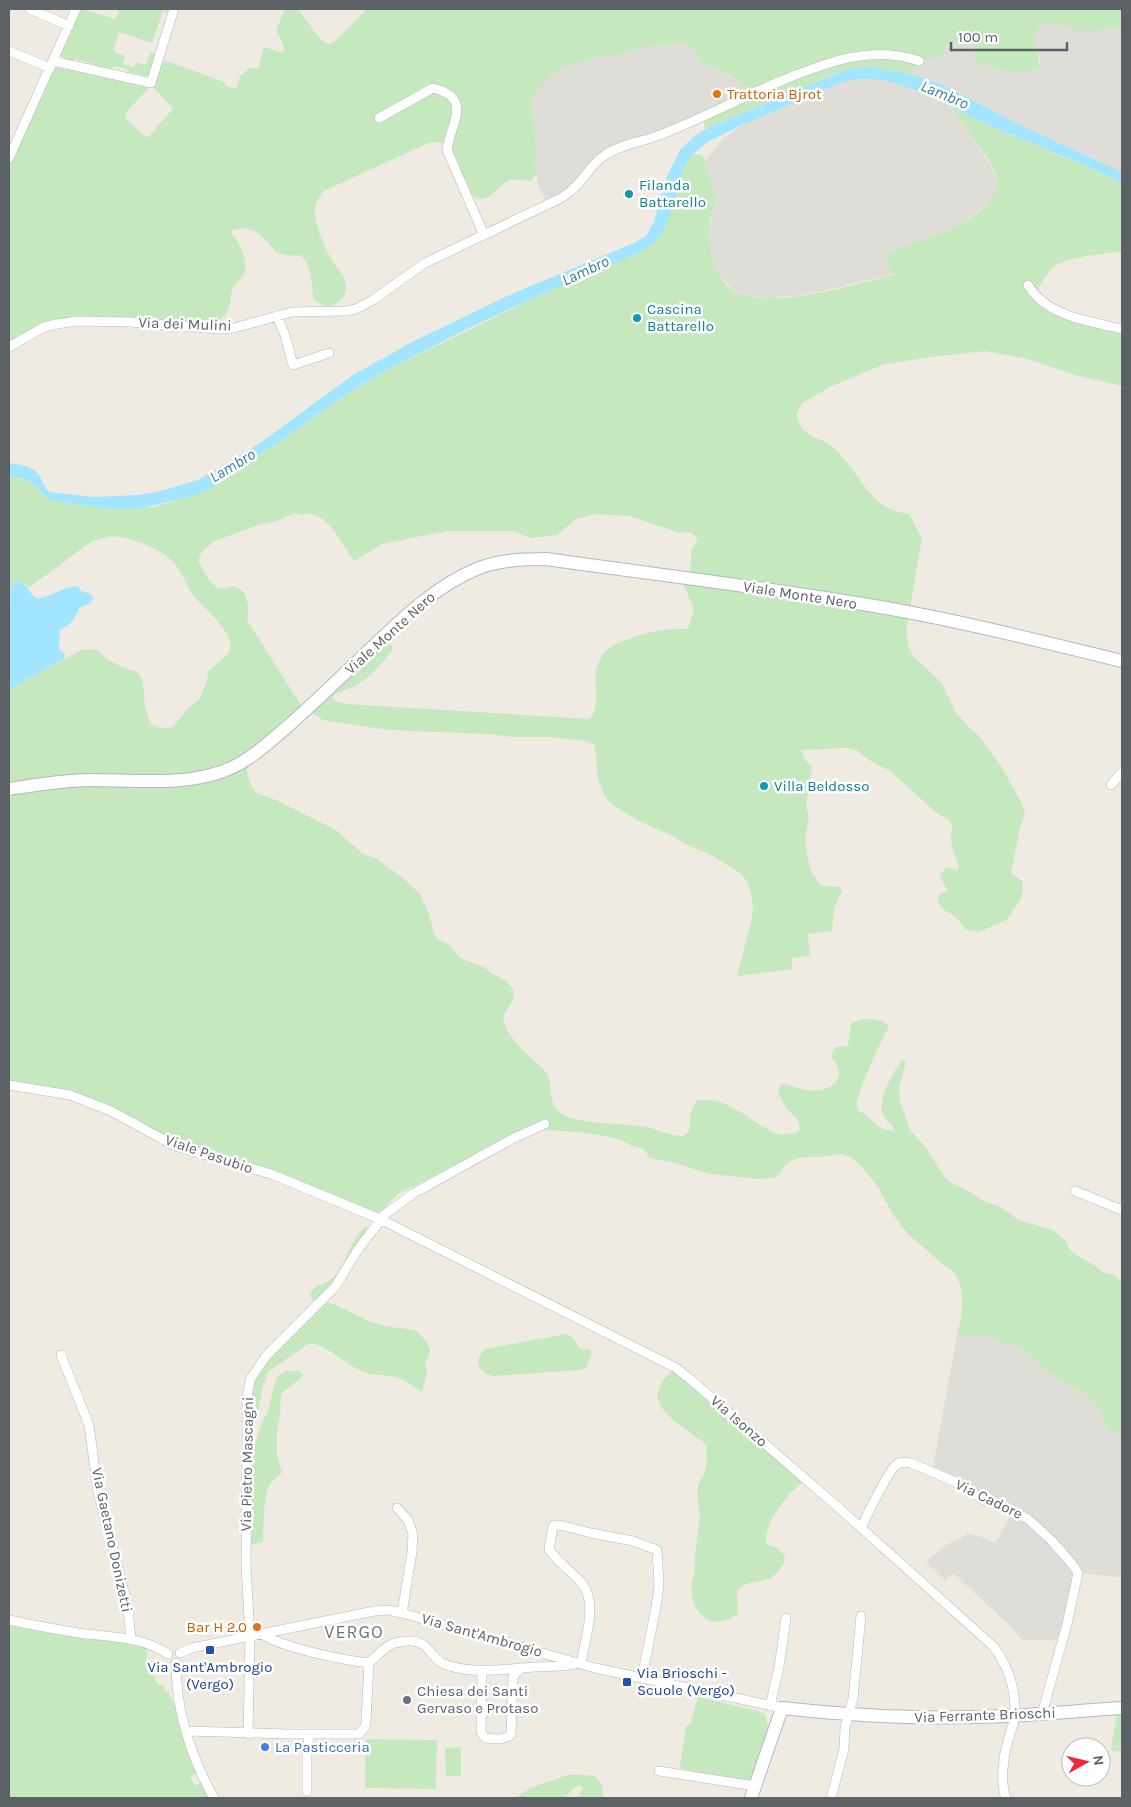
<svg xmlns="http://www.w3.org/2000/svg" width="1131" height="1807" viewBox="0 0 1131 1807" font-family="Karla,sans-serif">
  <rect width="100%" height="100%" fill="#efebe3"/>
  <path fill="#dfddd8" d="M1048 23 1057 24 1071 28 1081 33 1122 27V172L1008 119 957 91 936 82 910 74 927 60 938 58 943 55 945 48 959 40 968 41 972 45 973 53 1010 71H1032L1040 69V57L1035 44V33L1037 27Z
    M677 42 696 50 700 60 707 66 721 70 725 74 740 82 746 92V95L624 146 590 170 548 205 539 188 536 174 535 158 536 141 532 107V95L538 87 555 71 578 62 603 56 623 54 646 46 666 45Z
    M857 79 884 80 909 87 937 98 949 105 992 167 998 185 995 194 989 203 958 226 934 236 893 274 827 290 794 296 770 298 749 296 733 290 717 272 708 248 709 231 718 196 711 185 707 169 706 162 708 158 721 140 742 125 844 82Z
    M957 1335 994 1337 1001 1342 1014 1346 1027 1353 1046 1371 1080 1391 1094 1402 1102 1414 1108 1429 1122 1436V1566L1120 1577 1078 1573 1063 1640H1022L1010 1626 953 1573 945 1580 926 1562 950 1543 968 1534 986 1538 995 1543 1013 1511 932 1472Z"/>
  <path fill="#c5e8bf" d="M81 9 116 19 119 9H169L168 12 163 11 152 43 119 32 113 51 125 56 123 64 134 68 136 62 145 65 151 52 157 54 150 74 147 76 128 72 126 69 115 66 111 69 96 66 94 64 75 59 70 61 64 60 60 54Z
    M285 9H298L320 39 328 44 333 43 367 9H1122V27L1080 33 1071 28 1057 24 1048 23 1037 27C1032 42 1040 54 1040 69 1020 74 994 71 976 60L972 45 968 41 959 40 945 47 943 55 938 58 927 60 910 74 869 67 836 73 705 129 704 122 706 117 746 92 740 82 721 70 707 66 700 60 696 50 677 42 666 45 646 46 623 54 603 56 578 62 555 71 532 95V107L536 141 535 158 536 174 532 180C524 182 516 177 508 181 494 188 485 212 468 190L446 145 438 142 428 143 324 191C319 197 315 203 315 212 316 227 324 247 332 260 335 266 340 270 343 276 351 292 343 304 326 307L314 300C311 286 313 265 300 255 291 256 284 256 277 252 272 249 270 244 266 240 257 230 244 225 231 231 238 243 252 263 242 277 238 282 235 284 232 290 230 294 231 300 230 305 228 315 218 321 211 328L57 324 9 347V163L52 70 57 67 144 85 148 89 125 113 126 119 147 138 173 109 154 88 162 63 167 61 224 82 226 86 236 89 240 76 250 67 258 69 264 47 283 53 284 46 276 30Z
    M949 105 975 119 1007 134 1039 145 1051 153 1082 164 1122 183V252C1105 253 1065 257 1052 268 1046 274 1041 284 1037 292L1053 309 1122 329V386L1075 375 1024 358 985 351 923 358 882 365 830 387 802 403 796 415C806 444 818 432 835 449 851 464 861 485 877 500 887 509 896 512 909 514L922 538 906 631 909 648 914 657 941 682 956 712 969 728 978 735 1001 766 1022 804 1025 815 1020 828 1011 873 1022 881 1023 890 1021 898 1007 920 979 932 966 930C963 926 961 922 958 919 950 912 934 908 939 894L946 892 947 889 940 878 941 874 946 867 957 870 959 868C956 853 947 844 953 828L948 819 939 815 890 771 867 759 858 751 847 748 801 750 805 760 812 767 806 807 809 817 805 840 810 869 821 886 840 887 842 891 834 908 832 931 808 934 810 956 791 958 793 969 737 976 751 923 753 910 751 892 746 880 740 873 711 855 685 844 675 837 637 820 613 805 606 798 598 780 595 745 585 741 550 737H512L488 734 388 730 323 720 307 710 387 640 392 647V651C375 671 362 687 336 693L333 697 335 701 347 704 589 719C603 707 591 683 597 667 599 660 604 652 609 648 629 636 665 627 688 629L694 610 684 585 691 565V551L698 539 691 532 680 533 629 516 596 514 576 519 557 535 531 538 512 531H447L382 544 354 561 332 528 322 518 310 513 303 515 295 513 277 521 255 526 215 541 205 549 201 553 198 561C203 569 208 581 216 587 221 592 228 585 234 586 248 589 250 609 247 620L307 715 249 765C244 774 251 785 256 793L276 800 336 830 363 854 375 858 402 877 420 894 429 914 433 931 438 939 450 945 458 956 465 960 484 967 491 973 506 981 513 989 514 997 503 1017C508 1041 526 1052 542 1068 556 1081 546 1096 557 1110 569 1125 626 1123 646 1127 658 1129 670 1136 683 1136 694 1131 688 1122 691 1113 692 1109 695 1105 696 1101 726 1094 748 1121 773 1132L781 1135 798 1132 800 1128 798 1120 787 1109 778 1093 780 1085 785 1084C801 1088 815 1096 831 1086 835 1083 839 1079 839 1073 839 1067 834 1061 831 1055L835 1047 848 1046 851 1024C860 1017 881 1017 889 1026 876 1052 864 1077 856 1104L859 1111C876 1119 873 1130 894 1131 893 1122 886 1122 883 1115 877 1100 893 1072 902 1060L906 1062 899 1088 900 1101 910 1130 924 1145 944 1176 949 1181 977 1196 983 1201 998 1206 1011 1214 1018 1220 1053 1230 1065 1240 1070 1250 1079 1257 1088 1261 1103 1272 1114 1275 1122 1282V1436L1108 1429 1102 1414 1094 1402 1080 1391 1046 1371 1027 1353 1014 1346 1001 1342 994 1337 957 1335C963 1316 968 1277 946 1267L909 1235 893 1215 878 1187 863 1168 852 1158 842 1154 821 1157H804L792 1160 783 1167 781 1173 774 1178 758 1179 710 1174 672 1162 650 1158 644 1149 630 1145 626 1142 611 1137 578 1132 526 1129 398 1194 389 1203 382 1215 272 1170 176 1142 113 1107 9 1081V690L81 650 96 649 107 659 120 666 137 672 143 681 145 707 151 724 161 728 173 727 187 709 200 699 207 680 208 671C215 665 227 658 230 650 235 632 202 607 193 595 183 580 181 566 165 555 152 546 124 534 108 537 87 540 79 551 63 563 52 571 40 579 29 587L20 581 9 595V475L24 479 33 484 52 501 113 509 154 507 174 501 220 483 243 465 281 441 350 392 389 369 542 294 637 254 669 219 684 167 692 156 698 154 702 155 706 162 711 185 718 196C710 222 704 237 714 263 717 273 725 286 734 291 772 311 853 284 893 275L884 254C913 244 1008 217 996 176 992 162 982 151 974 140 965 128 958 117 949 105Z
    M366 1226 370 1230 334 1286 321 1298 313 1300 310 1296C313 1283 325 1286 334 1277 348 1262 349 1240 366 1226Z
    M325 1302C342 1305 357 1317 374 1323 388 1328 402 1327 416 1331 419 1332 421 1336 424 1339 431 1347 433 1354 425 1362L427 1371 422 1392C413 1386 405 1380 395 1377 384 1374 371 1376 361 1371 343 1362 330 1347 310 1343L269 1371 262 1388 259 1408 252 1424C252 1409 251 1395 255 1381 263 1358 306 1321 325 1302Z
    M567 1334 573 1338 580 1349H589L592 1353 586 1368 579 1370 493 1376C478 1373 473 1360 485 1349Z
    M676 1368 806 1480C788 1492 764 1522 766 1544L777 1548 785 1556 784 1563 778 1572 771 1578 746 1584 737 1591 738 1614C729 1620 719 1624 709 1620 694 1614 690 1595 692 1581 693 1577 695 1573 695 1569 694 1554 697 1539 699 1524 701 1511 696 1500 698 1486 699 1482 701 1479 703 1476 708 1466 707 1455 706 1445 690 1429 643 1410 662 1382 667 1376 670 1372 676 1368Z
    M285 1371H300L303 1376 281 1394 280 1416 277 1431V1456L282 1472C279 1477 275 1478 271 1482 264 1491 263 1529 263 1541L259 1543 251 1544 253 1451 260 1427 268 1411 274 1385 278 1376Z
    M9 1621 148 1646 146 1663 159 1686 163 1685 166 1692 168 1691C181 1717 188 1746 196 1774L190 1777 195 1786 201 1782 210 1797 9 1798Z
    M698 1697 758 1711 765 1714 768 1727 750 1782 705 1774 680 1768 686 1726 690 1725Z
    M1118 1708H1122V1750L1114 1752 1111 1749Z
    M366 1739 437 1740 436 1789 365 1788Z
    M461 1747V1776H446L445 1748Z
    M570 1774 595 1776 602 1785 603 1798H578L582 1789 581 1786C573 1785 570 1793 565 1798H516L530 1788Z"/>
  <path fill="#a3e5ff" d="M869 67 910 74 936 82 964 95 1008 119 1122 172V183L1082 164 1051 152 1039 145 1022 140 975 119 926 93 884 80 857 79 844 82 742 125 706 143 692 156 684 167 669 219 661 235 653 244 637 254 542 294 467 329 389 369 350 392 281 441 243 465 220 483 198 495 142 508 113 509 52 501C44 497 40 489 33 484 26 479 17 477 9 475V463C21 465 35 466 41 478 44 484 44 488 50 492L94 497 138 495 161 491 198 480 260 443 353 375 412 342 507 296 634 243 646 236 654 222 664 183 680 150 693 137 709 127 845 70Z
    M20 581C30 588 28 592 36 598 52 598 62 586 78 586L81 591 89 593 94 598 89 604 80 607 74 619 69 625 60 630 59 649 65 654 64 659 9 690V595L11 593 12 584Z"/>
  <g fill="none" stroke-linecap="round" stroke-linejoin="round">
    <g stroke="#b4b8bb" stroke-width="10">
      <path id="street" d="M30 9 69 26
        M9 51 50 68
        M53 61 151 83 174 9
        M379 118 433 88C474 98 450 124 447 150L484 235
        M9 158 76 9
        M1028 285C1047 317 1090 321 1122 329
        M277 316 285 335 293 365 329 353
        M9 347 44 327 57 324 77 321 130 322 219 329 234 328 292 312 346 311 356 309 373 300 425 263 559 199C563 197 567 194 571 191 584 180 591 164 605 155 623 143 645 142 665 133 705 117 743 97 783 80 826 63 872 44 919 61
        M1111 785 1122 772
        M9 1085 70 1095 111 1111 175 1146 271 1174 380 1219 676 1368 690 1379 840 1509 993 1646C1008 1665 1016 1690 1015 1715 1014 1723 1010 1733 1008 1741 1003 1758 1000 1782 1006 1798
        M1075 1191 1122 1210
        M61 1355 89 1425 98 1492 128 1607 131 1640
        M397 1508 408 1520 413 1534 412 1552 402 1613
        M861 1527C868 1515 887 1472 896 1465 900 1461 906 1462 911 1463L960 1484 984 1500 1013 1511 1028 1519 1051 1540 1072 1564 1078 1573 1067 1624 1042 1714
        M9 1620C32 1625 55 1629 78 1633 108 1637 142 1636 168 1654
        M262 1634C283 1648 343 1660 369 1663 383 1650 390 1640 411 1641 429 1641 430 1658 444 1664 472 1675 506 1669 535 1667 551 1666 566 1667 581 1663 585 1637 600 1601 579 1580 570 1570 556 1561 549 1549L553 1526 559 1525 591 1533 633 1541 657 1550 659 1585 656 1607 642 1677
        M180 1653 192 1648 374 1611 388 1610 402 1613 595 1668 782 1708
        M176 1663C176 1710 191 1757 214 1798
        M482 1670 481 1732 485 1738C494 1739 505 1741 511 1734L513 1676 521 1668
        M770 1706 779 1667 786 1618
        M186 1731 286 1734H359L365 1727 366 1722 369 1663
        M248 1734 250 1637 246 1565 247 1442V1397L250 1380 266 1356 335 1287 357 1251 384 1215 414 1193 514 1138 545 1124
        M659 1771 755 1786
        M307 1791V1754L309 1735
        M831 1798 844 1749 845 1727 853 1699 861 1616"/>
    </g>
    <g stroke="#b2b8bc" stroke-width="14">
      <path id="secondary" d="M9 789C36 785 64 780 91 780 136 780 193 787 233 767 254 757 270 741 287 727 314 703 339 679 365 654 399 622 434 586 479 568 500 560 523 559 546 559 659 575 773 588 886 608 965 622 1044 642 1122 661
        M751 1798 782 1708C847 1715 912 1719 977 1717 1026 1716 1074 1711 1122 1708"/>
    </g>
    <use href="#street" stroke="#fff" stroke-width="9"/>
    <use href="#secondary" stroke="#fff" stroke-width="12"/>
  </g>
  <g fill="#e8710a" stroke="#fff" stroke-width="2">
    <circle cx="717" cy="94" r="5"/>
    <circle cx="257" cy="1627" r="5"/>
  </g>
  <g fill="#0f9aa8" stroke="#fff" stroke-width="2">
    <circle cx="629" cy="194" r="5"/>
    <circle cx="637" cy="318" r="5"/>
    <circle cx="764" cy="786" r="5"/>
  </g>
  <g fill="#1a4fb4" stroke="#fff" stroke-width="2">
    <rect x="205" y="1645" width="10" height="10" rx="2.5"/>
    <rect x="622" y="1677" width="10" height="10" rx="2.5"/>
  </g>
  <circle fill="#6b7280" stroke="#fff" stroke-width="2" cx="407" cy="1700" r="5"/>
  <circle fill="#3f7fe0" stroke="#fff" stroke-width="2" cx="265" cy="1747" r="5"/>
  <g text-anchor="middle" stroke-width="5" stroke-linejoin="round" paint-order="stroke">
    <g font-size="15" fill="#c56008" stroke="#fff" text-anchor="start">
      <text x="727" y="99">Trattoria Bjrot</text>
      <text x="247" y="1632" text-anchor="end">Bar H 2.0</text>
    </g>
    <g font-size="15" fill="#0d838f" stroke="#fff" text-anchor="start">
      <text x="639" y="190">Filanda<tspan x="639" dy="17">Battarello</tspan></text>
      <text x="647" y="314">Cascina<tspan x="647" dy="17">Battarello</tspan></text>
      <text x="774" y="791">Villa Beldosso</text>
    </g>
    <g font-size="15" fill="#5b6165" stroke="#fff">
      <text transform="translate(185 324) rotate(2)" y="5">Via dei Mulini</text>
      <text transform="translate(800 595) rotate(9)" y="5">Viale Monte Nero</text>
      <text transform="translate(390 633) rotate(-42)" y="5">Viale Monte Nero</text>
      <text transform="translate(209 1154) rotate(19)" y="5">Viale Pasubio</text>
      <text transform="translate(739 1421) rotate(41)" y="5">Via Isonzo</text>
      <text transform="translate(247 1464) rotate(-89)" y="5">Via Pietro Mascagni</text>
      <text transform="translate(989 1499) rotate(26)" y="5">Via Cadore</text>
      <text transform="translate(112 1540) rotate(78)" y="5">Via Gaetano Donizetti</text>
      <text transform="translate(482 1635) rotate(16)" y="5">Via Sant'Ambrogio</text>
      <text transform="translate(985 1715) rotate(-2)" y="5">Via Ferrante Brioschi</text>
    </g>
    <g font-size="15" fill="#164399" stroke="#fff">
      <text x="210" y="1672">Via Sant'Ambrogio<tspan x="210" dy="17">(Vergo)</tspan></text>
      <text x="637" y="1678" text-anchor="start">Via Brioschi -<tspan x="637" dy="17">Scuole (Vergo)</tspan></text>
    </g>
    <g font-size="15" fill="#5b616d" stroke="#fff" text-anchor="start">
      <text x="417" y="1696">Chiesa dei Santi<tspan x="417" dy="17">Gervaso e Protaso</tspan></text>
    </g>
    <g font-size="15" fill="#366cbe" stroke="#fff" text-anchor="start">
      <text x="275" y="1752">La Pasticceria</text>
    </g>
    <g font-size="16" font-style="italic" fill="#377ca4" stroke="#fff">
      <text transform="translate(945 94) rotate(23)" y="6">Lambro</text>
      <text transform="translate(585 270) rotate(-25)" y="6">Lambro</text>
      <text transform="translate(232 465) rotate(-31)" y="6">Lambro</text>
    </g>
    <g font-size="18" letter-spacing="1" fill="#6c7377" stroke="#fff">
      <text x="354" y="1638">VERGO</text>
    </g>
  </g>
  <rect width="1131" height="1807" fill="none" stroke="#5b6165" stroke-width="20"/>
  <g transform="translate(1086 1762) rotate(82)"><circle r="24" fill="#ffffff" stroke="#bdc0c1"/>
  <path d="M0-4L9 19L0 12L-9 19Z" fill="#f12736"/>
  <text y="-8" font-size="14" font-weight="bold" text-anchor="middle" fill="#5b6165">N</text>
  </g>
  <path d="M951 42v8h116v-8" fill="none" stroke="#5b6165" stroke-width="2.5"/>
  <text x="958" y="42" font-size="15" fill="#5b6165" stroke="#ffffff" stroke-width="4" paint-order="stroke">100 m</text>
</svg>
